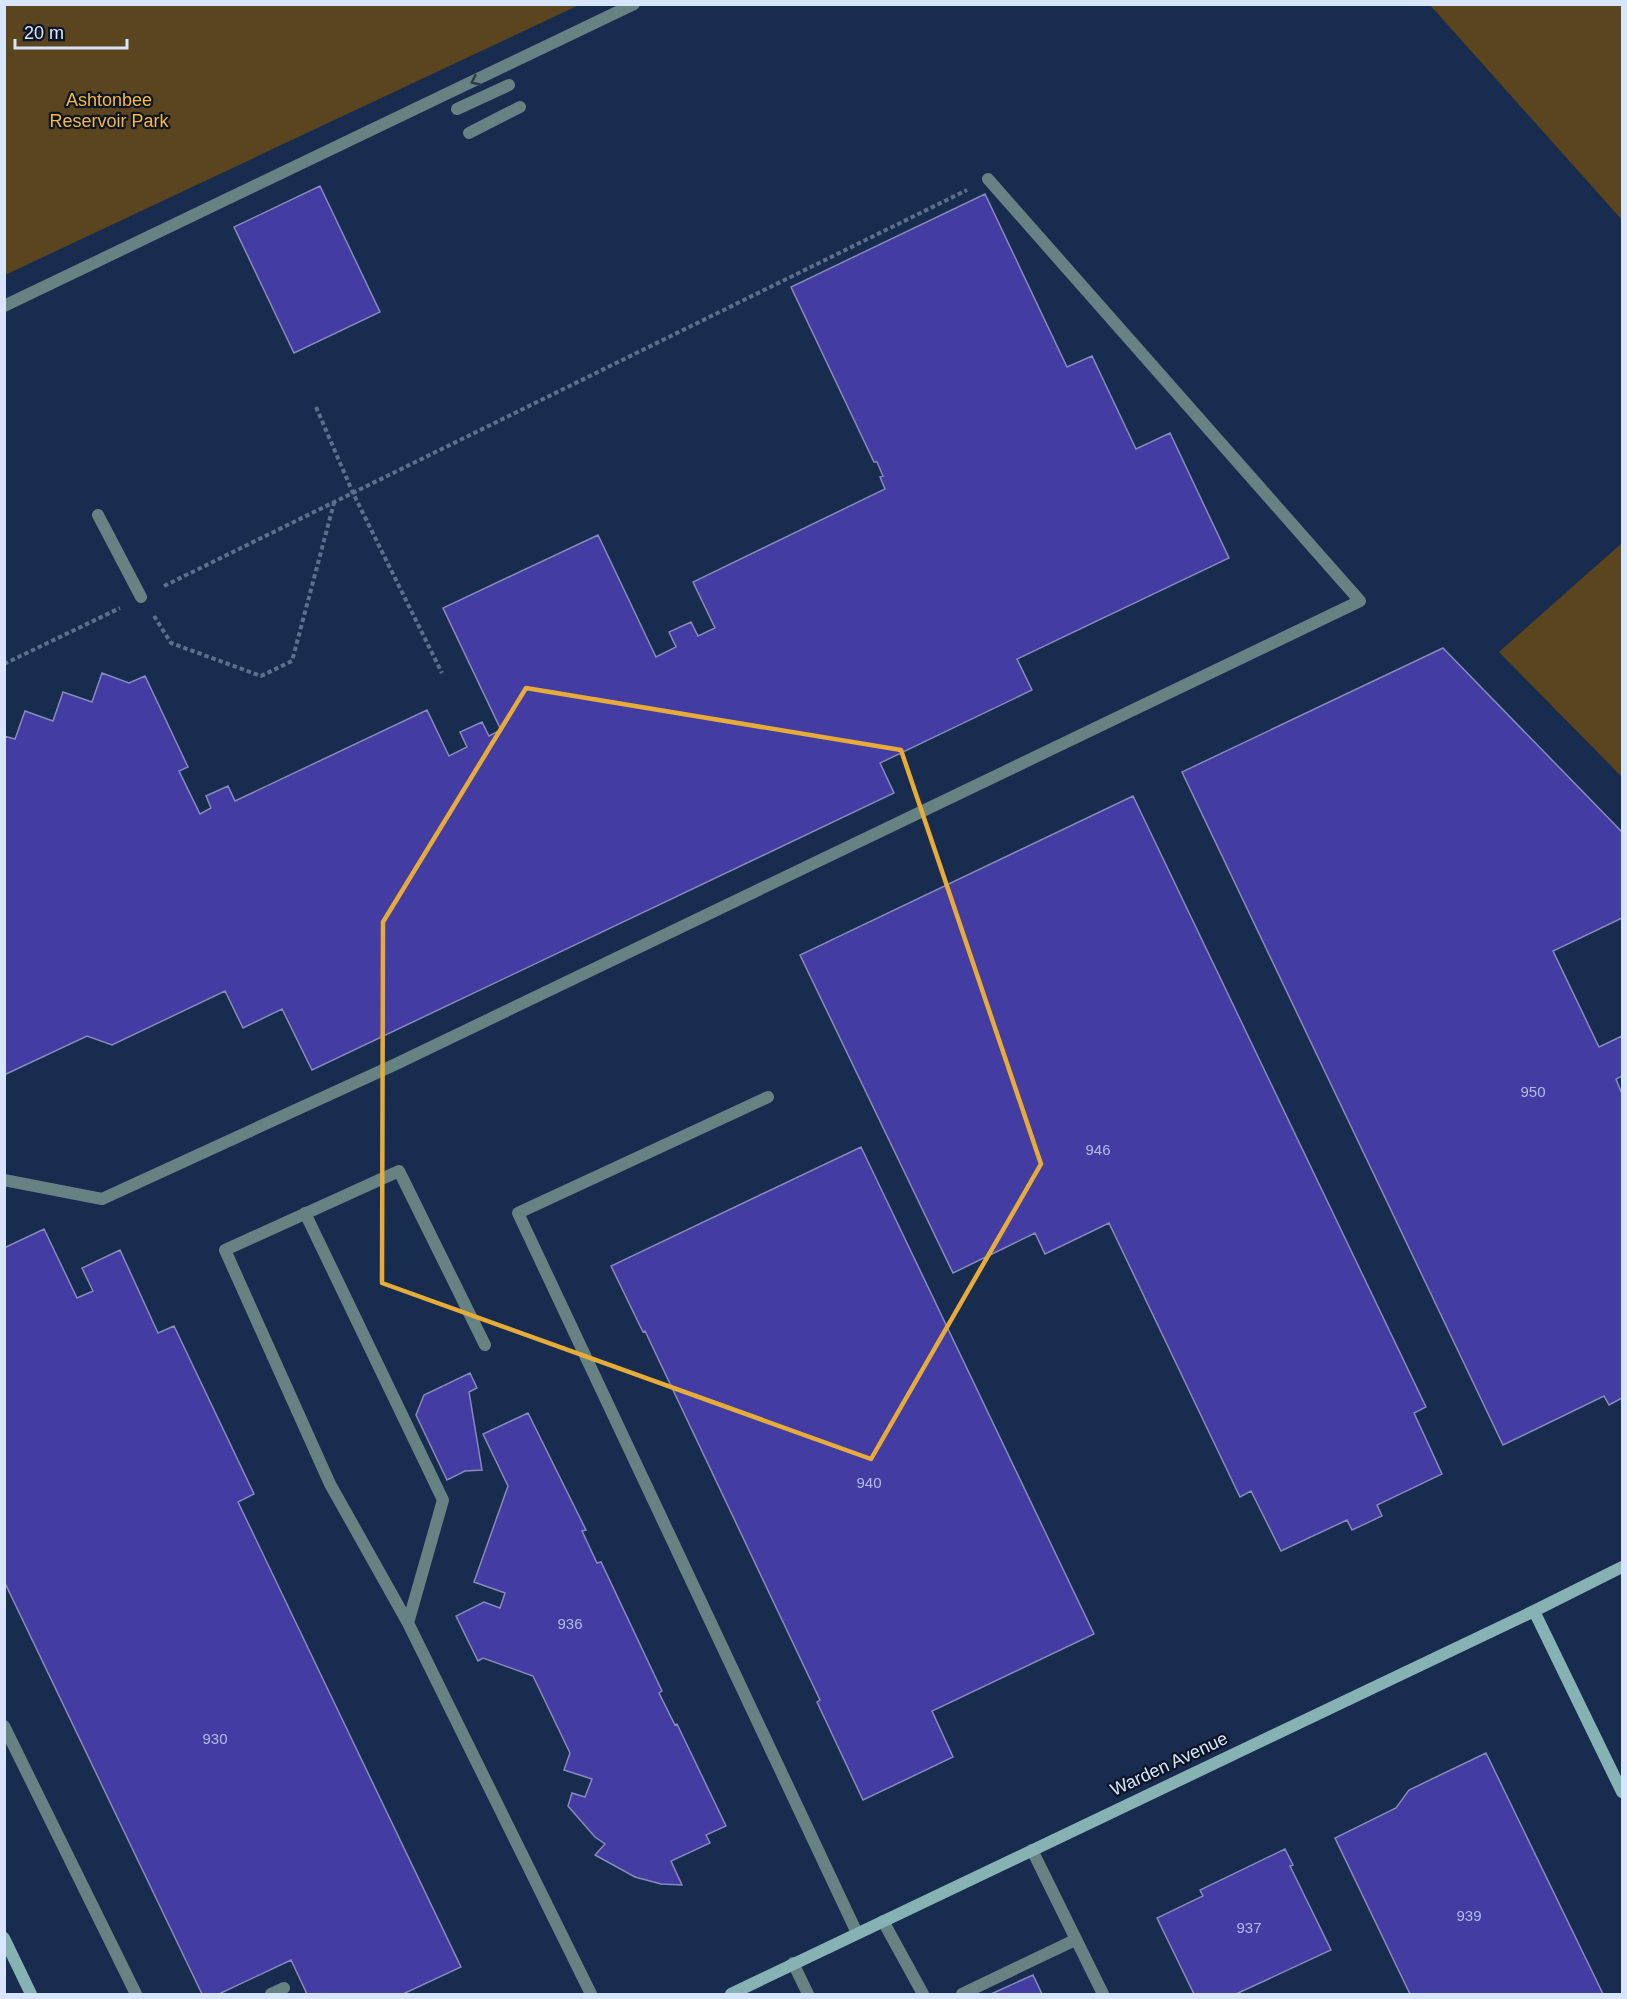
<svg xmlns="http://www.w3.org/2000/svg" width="1627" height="1999" viewBox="0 0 1627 1999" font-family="Helvetica,sans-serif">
  <rect width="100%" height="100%" fill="#172c4f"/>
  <path fill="#5b451e" d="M5 4H579V5L5 275Z
    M1430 5H1622V220Z
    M1622 543V777L1499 652Z"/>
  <path fill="#423ca3" stroke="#878bba" stroke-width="1.5" d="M320 186 380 312 294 353 234 227Z
    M985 194 1067 367 1092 356 1136 449 1170 433 1229 558 1017 659 1032 690 880 763 894 793 312 1070 282 1009 243 1028 225 991 112 1045 87 1036 4 1075V736L15 739 25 711 53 721 63 692 92 702 102 673 129 683 145 676 188 767 179 771 200 814 211 808 206 796 228 786 235 801 427 710 449 756 467 747 460 732 482 722 489 736 501 730 443 608 598 535 656 657 676 647 669 632 691 622 698 636 715 628 693 582 885 489 880 477 883 476 877 462H874L791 287Z
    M1443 648 1622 832V918L1553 951 1599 1047 1622 1036V1076L1616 1079 1622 1094V1398L1609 1405 1604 1396 1503 1445 1182 772Z
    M1133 796 1426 1407 1414 1413 1442 1474 1377 1505 1382 1516 1352 1530 1347 1520 1281 1551 1251 1491 1240 1497 1109 1223 1045 1254 1035 1233 953 1273 800 955Z
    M861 1147 1094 1634 932 1711 953 1757 863 1800 817 1702 820 1700 645 1331 643 1332 611 1266Z
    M44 1229 77 1298 93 1291 82 1268 120 1250 158 1333 174 1326 254 1494 238 1502 461 1967 403 1994H307L291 1960 219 1994H202L4 1581V1248Z
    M470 1373 477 1388 469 1392 482 1470 465 1471 447 1480 416 1415 424 1395Z
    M528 1413 586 1530 582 1531 597 1563 601 1562 662 1691 659 1693 675 1725 677 1724 726 1826 706 1835 710 1843 671 1861 682 1885 661 1884 635 1877 595 1855 605 1844 595 1837 568 1806 572 1793 585 1797 592 1779 564 1770 570 1753 533 1676 483 1658 478 1661 456 1616 484 1602 500 1608 505 1593 474 1582 508 1486 483 1434Z
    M1486 1753 1603 1994H1410L1335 1838 1396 1808 1409 1790Z
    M1285 1849 1293 1865 1290 1866 1331 1950 1236 1994H1194L1157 1918 1203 1896 1200 1890Z
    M1033 1975 1042 1994H991Z"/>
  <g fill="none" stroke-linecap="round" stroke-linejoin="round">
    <path stroke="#5c6f8d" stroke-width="4" stroke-dasharray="4.5 3" stroke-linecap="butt" d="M316 407 353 493 442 673
      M164 586 967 190
      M154 616 171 643 261 676 292 661 334 503
      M4 664 120 608"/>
    <path stroke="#678283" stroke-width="12" d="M457 109 509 85
      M469 133 520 107
      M4 306 634 4
      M98 515 141 597
      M768 1097 518 1213 857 1933
      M4 1180 102 1199 396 1064 1360 601 988 179
      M305 1213 443 1500 408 1623
      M485 1345 399 1171 225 1250 330 1484 408 1623 591 1994
      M4 1726 136 1994
      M1032 1850 1103 1994
      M883 1921 923 1994
      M793 1963 808 1994
      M271 1994 284 1988
      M962 1994 1075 1940"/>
    <path stroke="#86b2b4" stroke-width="12" d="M1534 1611 1622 1792
      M4 1938 31 1994
      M731 1994 1534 1611 1622 1567"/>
  </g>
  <defs><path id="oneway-chevron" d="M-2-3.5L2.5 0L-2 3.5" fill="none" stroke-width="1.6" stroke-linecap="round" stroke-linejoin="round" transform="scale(1.5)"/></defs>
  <use stroke="#2c3b46" href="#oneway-chevron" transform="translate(475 81) rotate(155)"/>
  <path fill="none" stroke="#e7ac37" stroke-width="4.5" stroke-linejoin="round" d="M526 688 901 750 1041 1164 871 1459 382 1283 383 922Z"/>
  <g text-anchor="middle" stroke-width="4.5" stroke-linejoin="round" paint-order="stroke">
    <g font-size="15" fill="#b2bce6">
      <text x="1533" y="1097">950</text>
      <text x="1098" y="1155">946</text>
      <text x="869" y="1488">940</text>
      <text x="570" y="1629">936</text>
      <text x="215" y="1744">930</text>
      <text x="1469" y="1921">939</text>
      <text x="1249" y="1933">937</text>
    </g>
    <g font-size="18" fill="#f9b93c" stroke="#0c1525">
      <text x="109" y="106">Ashtonbee<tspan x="109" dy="21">Reservoir Park</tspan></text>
    </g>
    <g font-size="18" fill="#d8e6fd" stroke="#0c1525">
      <text transform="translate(1169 1764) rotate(-25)" y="6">Warden Avenue</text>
    </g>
  </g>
  <rect width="1627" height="1999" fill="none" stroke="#d8e6fd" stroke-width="12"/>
  <path d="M15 39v9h112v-9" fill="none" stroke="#d8e6fd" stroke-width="3"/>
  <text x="24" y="39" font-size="18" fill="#d8e6fd" stroke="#0c1525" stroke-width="4.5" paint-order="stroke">20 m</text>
</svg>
